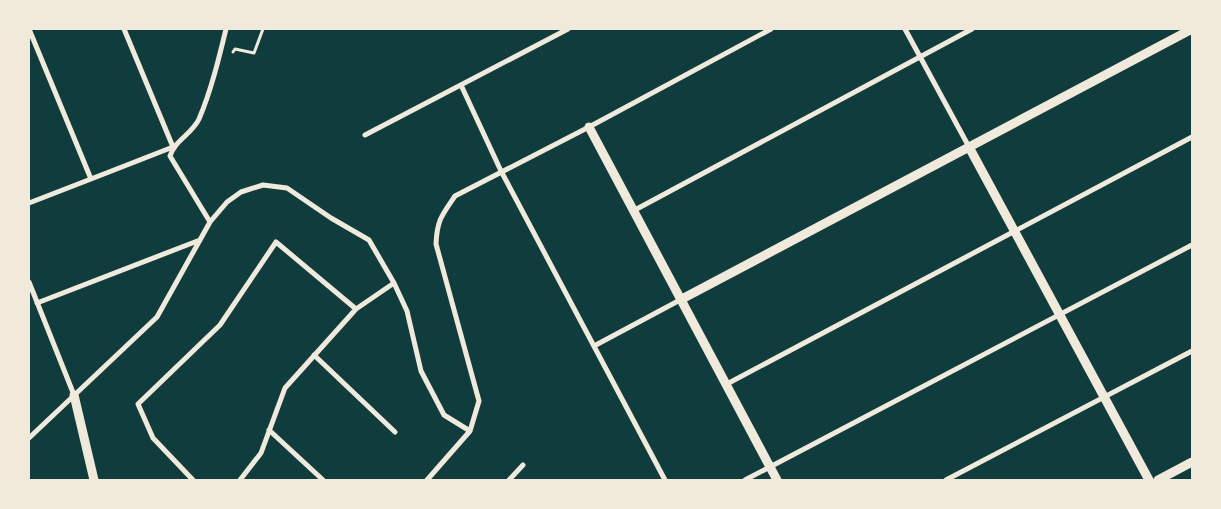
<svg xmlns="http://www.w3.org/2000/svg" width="1221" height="509" viewBox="0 0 1221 509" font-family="'DM Sans',sans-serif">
  <rect width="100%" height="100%" fill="#0f3d3e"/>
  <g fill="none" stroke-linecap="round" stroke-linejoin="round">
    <path stroke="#f1e9da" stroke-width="3" d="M233 52 235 49 254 53 263 29"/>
    <path stroke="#f1e9da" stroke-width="5" d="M29 29 91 179 173 147 124 29
      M905 29 969 147
      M461 85 501 171 665 480
      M365 135 568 29
      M29 203 91 179
      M633 211 972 29
      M210 222 170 156C175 140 192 134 199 119 211 91 219 58 226 29
      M29 282 74 395
      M37 303 200 240
      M594 346 680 300
      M314 355 395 432
      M725 385 1192 137
      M269 430 323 480
      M29 438 157 317 210 222 227 202 241 192 263 185 287 188 331 218 369 240 394 283 407 311 421 371 444 415 470 431 479 401 436 244C437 220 442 215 455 196L589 127 771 29
      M193 480 153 438 138 404 220 325 276 242 356 309
      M240 480 261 453 285 388 356 309 394 283
      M427 480 470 431
      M509 480 523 465
      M745 480 1192 245
      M946 480 1192 351"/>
    <path stroke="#f1e9da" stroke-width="9" d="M589 127 777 480
      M969 147 1149 480
      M680 300 1192 29
      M74 395 94 480
      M1158 480 1192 462"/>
  </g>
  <rect width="1221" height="509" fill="none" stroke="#f1e9da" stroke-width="60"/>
</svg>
